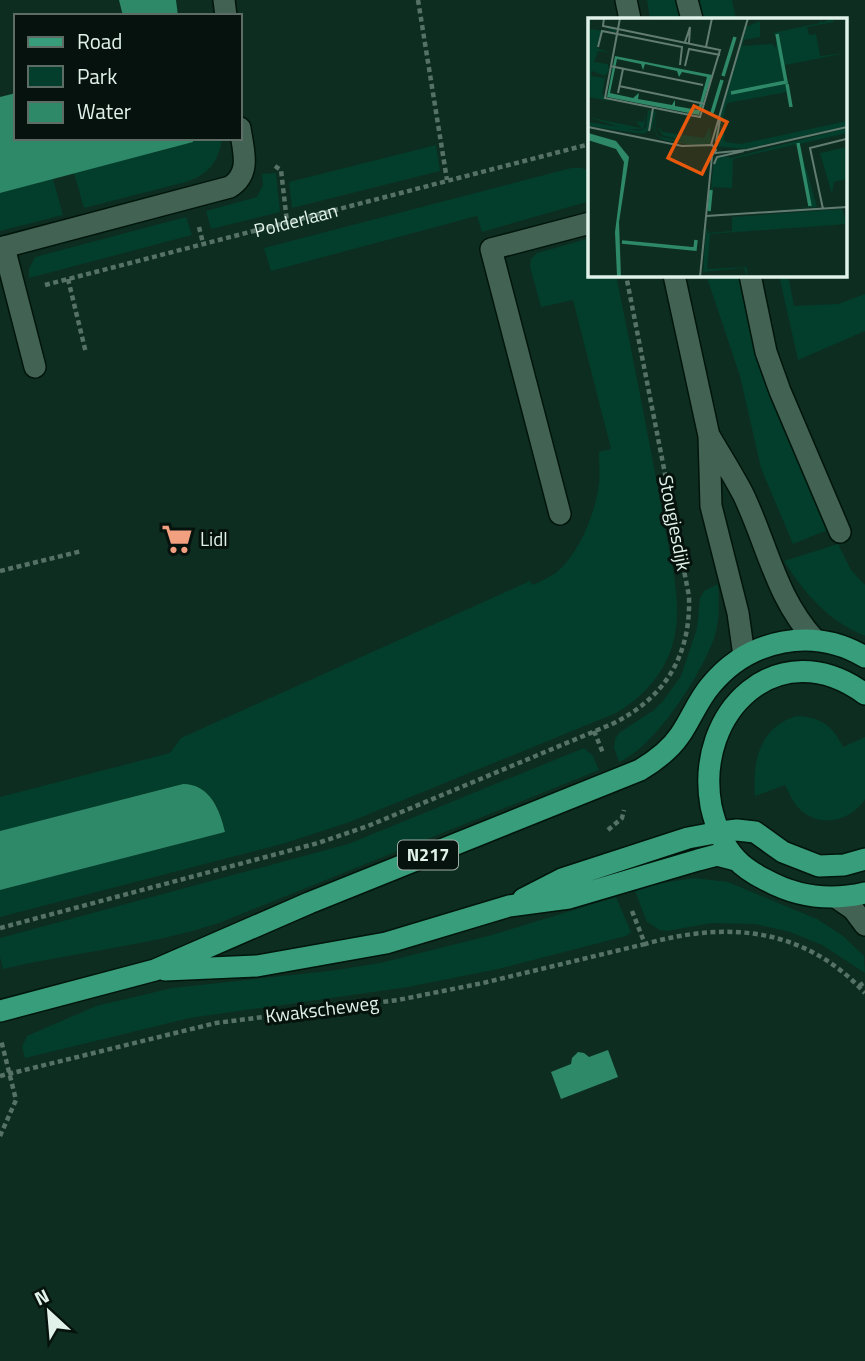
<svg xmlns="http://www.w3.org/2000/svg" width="865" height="1361" viewBox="0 0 865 1361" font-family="'Titillium Web',sans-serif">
  <rect width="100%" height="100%" fill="#0e2d21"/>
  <path fill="#033d2b" d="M647 0H678L683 19H650Z
    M699 0H732L736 19H704Z
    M193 138H222C219 162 208 175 186 182L84 208 74 173 193 142Z
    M436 145 440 171 292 208 289 182Z
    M571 168H582L590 172V201L482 232 477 216 271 271 264 248Z
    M276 173 280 212 211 229 206 211 257 197 263 185 262 174Z
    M53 179 63 215 0 231V193Z
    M186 217 192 235 29 278V269L35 257Z
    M590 238V275H616C633 357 649 439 664 522 670 558 682 597 675 634 669 668 646 696 616 713L347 823 282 844 0 917V890L225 832C218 803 213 791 183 784L0 831V797L170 753 181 738 530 581 533 585C541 581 550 577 557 572 580 552 595 514 599 484 600 474 599 462 599 452L611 449 573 300 541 307 530 267 531 259 537 253Z
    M706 275H740L751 330 830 529 793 544 761 468 740 376Z
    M779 275H788L794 306 838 304 865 294V331L798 360Z
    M838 544 851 570 865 585V636C828 621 805 594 784 561Z
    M718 584C719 602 720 621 714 638 702 674 654 748 619 762L614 748 615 739 619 733 654 710 663 701 681 676 697 628 700 598 704 591Z
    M797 716C821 717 833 726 843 747L865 737V799C852 820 823 828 803 812 794 805 790 795 785 785L755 796C752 761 760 726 797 716Z
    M584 748 593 756 599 770 219 923C149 946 75 952 3 969L0 957V938L348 844Z
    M694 878 728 882 817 919 843 936 864 956 865 973 822 945 790 932 755 924 712 923 667 931 660 930 647 922 635 891 656 884Z
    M616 897 631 932 626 936 498 969 408 987 190 1018 25 1058 22 1047 27 1036 96 1006 172 988 329 971 380 963 492 935Z"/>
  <path fill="#2e8968" d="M119 0H176L178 16H123Z
    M16 93V138H193V142L0 193V97Z
    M183 784C210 784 220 810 225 832L0 890V831Z
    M608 1050 618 1077 561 1099 551 1072 571 1064 572 1058 578 1052 584 1053 589 1057Z"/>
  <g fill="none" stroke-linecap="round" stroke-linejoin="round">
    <g stroke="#00150b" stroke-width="24">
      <path id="lane" d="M687 0 692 19
        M4 247 35 367
        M750 275 766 352 780 391 840 532
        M560 514 491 249 590 223"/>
    </g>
    <g stroke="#00150b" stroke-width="24">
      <path id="street" d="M626 0 630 19
        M674 275 709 436 711 506 738 613 744 656
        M710 437C721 456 733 475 743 494 768 546 775 596 815 640"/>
    </g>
    <g stroke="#00150b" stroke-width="24">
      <path id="secondary" d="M224 0 226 16
        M0 248 230 187C252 173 243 150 240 128
        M837 898 853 909 865 925"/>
    </g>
    <g stroke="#00150b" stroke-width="24">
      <path id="primary" d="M865 694C779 631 694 711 711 806 715 824 723 845 736 859 744 868 756 875 766 880 797 897 831 901 865 893
        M523 899 562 879 688 838 720 832 737 830 755 832 783 852 819 866 844 865 865 859
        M165 970 257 966 386 943 509 906 569 898 698 860 717 855 736 860
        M0 1011 155 970 309 903 640 770C655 761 670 750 680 735 691 719 698 700 711 685 749 639 813 626 865 657"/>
    </g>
    <g stroke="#567166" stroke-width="4.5" stroke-dasharray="5 3.5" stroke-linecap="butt">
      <path d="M418 0 447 180"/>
      <path d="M275 166 281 170 287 222"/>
      <path d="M199 227 203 243"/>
      <path d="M68 279 86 353"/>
      <path id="s1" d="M45 285 590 144"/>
      <path d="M0 571 82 551"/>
      <path d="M594 731 603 753"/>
      <path d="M608 830 622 818 624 810"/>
      <path d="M632 911 645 944C727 921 804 927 865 993"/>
      <path d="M0 928 318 843 368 826 612 724C665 698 691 656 689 596L626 275"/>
      <path d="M859 986 865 982"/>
      <path d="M0 1076 216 1023 398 1000 483 983 645 944"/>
      <path d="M0 1136 16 1100 1 1040"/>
    </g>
    <use href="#lane" stroke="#426254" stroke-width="21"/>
    <use href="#street" stroke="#426254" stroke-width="21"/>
    <use href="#secondary" stroke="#426254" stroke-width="21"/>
    <use href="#primary" stroke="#389d7a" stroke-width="21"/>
  </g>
  <defs>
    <g id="supermarket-bare" transform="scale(2.415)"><path d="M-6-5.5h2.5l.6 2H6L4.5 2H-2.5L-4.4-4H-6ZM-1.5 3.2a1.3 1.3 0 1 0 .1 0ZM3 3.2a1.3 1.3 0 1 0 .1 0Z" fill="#f2a080" stroke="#06120d" stroke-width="2.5" paint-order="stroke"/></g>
  </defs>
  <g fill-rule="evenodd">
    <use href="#supermarket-bare" x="177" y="539"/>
  </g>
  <g text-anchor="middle" stroke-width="6" stroke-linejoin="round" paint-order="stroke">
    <rect fill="#06120d" stroke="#9fafa7" stroke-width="2" x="398" y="840.5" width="60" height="29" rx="5"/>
    <g font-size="18" font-weight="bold" fill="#e0f2e9">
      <text x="428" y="861">N217</text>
    </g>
    <g font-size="19" fill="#e0f2e9" stroke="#06120d">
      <text dy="7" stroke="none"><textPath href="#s1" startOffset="259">Polderlaan</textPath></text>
      <text transform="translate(675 523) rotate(79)" y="7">Stougjesdijk</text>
      <text transform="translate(322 1009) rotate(-7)" y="7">Kwakscheweg</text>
    </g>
    <g font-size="19" fill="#e0f2e9" stroke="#06120d" text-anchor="start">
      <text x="200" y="546">Lidl</text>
    </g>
  </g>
  <g transform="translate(588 18)">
    <rect width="259" height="259" fill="#0e2d21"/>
    <path d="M0 0H15L3 1 2 11 26 14 13 7 27 11 28 14 14 13 9 30 22 35 10 33 6 44 20 46 21 52 17 58 4 53 3 58 17 60 14 76 22 83 0 79ZM232 0 234 5 244 0 246 4 219 9 221 17 228 16 232 38 259 35 197 47 204 89 199 74 139 85 131 114 136 115 137 124 153 126 259 103V108L158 131 127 128 128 108 158 9 172 3V19L156 22 154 28 184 26 188 30V16L184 15 232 5ZM60 92 68 94 64 111 55 116 0 108V104L31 109 0 99 53 110 48 103 55 104 58 96 56 109 53 111H40L52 113 58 109ZM69 94 67 111 70 118 99 124 74 117 69 108 75 114 116 120 122 108 123 124 116 129 80 123 69 120 75 121 69 118 66 111ZM259 110V115L211 126 229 189 182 193 222 189 209 126 145 141 144 170 125 169 122 194 131 196 121 194 126 139 153 136 136 138 143 140ZM259 129V161L246 164 244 176 232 135ZM254 191 259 206 122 216 119 251 159 249V259L156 250 115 254 118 209 120 215 144 213V199Z" fill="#033d2b"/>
    <path d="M27 38 124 57 111 97 19 79ZM29 41 53 46 55 52 57 46 89 53 91 59 94 54 119 59 110 92 87 88V82L84 87 50 81 51 75 45 80 22 75ZM0 115 28 123 41 139 31 204 33 259 29 258 27 214 36 144 28 131 0 122Z" fill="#2e8968" fill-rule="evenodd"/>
    <path fill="none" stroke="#2e8968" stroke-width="3.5" d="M135 58 147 19M199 66 203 89M143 75 198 64 189 16M124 95 134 62M210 125 222 188M121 193 123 172M34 224 107 231 108 222"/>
    <path fill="none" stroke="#627c71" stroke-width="2" d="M16 0 15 8 30 11 32 0M30 11 132 32 112 99 17 80ZM97 24 102 9 101 25M10 29 14 13 94 29 92 47M118 29 124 0M22 48 115 67M97 48 101 31 132 37M31 68 117 86M30 75 35 51M0 109 94 128 124 127 128 132 124 138M61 113 65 90M128 124 132 102M123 127 160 0M127 135 159 132 259 109M126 146 129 139 156 133M235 191 222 130 258 121M118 198 259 189M112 259 124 138"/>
    <path fill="#e8590c" fill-opacity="0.15" stroke="#e8590c" stroke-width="3.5" d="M106 88 139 104 114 156 80 140Z"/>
    <rect width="259" height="259" fill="none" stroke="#e0f2e9" stroke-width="3.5"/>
  </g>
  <rect x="14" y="14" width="228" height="126" fill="#06120d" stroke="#5d6c65" stroke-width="2"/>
  <rect x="28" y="37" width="35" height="10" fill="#389d7a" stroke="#5d6c65" stroke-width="2"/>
  <text x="77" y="49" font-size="21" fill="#e0f2e9">Road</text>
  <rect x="28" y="66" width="35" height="21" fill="#033d2b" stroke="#5d6c65" stroke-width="2"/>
  <text x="77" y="84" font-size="21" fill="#e0f2e9">Park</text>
  <rect x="28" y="102" width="35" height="21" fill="#2e8968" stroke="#5d6c65" stroke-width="2"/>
  <text x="77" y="119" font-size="21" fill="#e0f2e9">Water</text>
  <g transform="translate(49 1312) rotate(334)" stroke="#06120d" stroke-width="5" paint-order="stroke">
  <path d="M0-5L12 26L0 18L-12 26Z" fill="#e0f2e9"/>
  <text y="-10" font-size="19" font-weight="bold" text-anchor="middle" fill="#e0f2e9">N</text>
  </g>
</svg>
